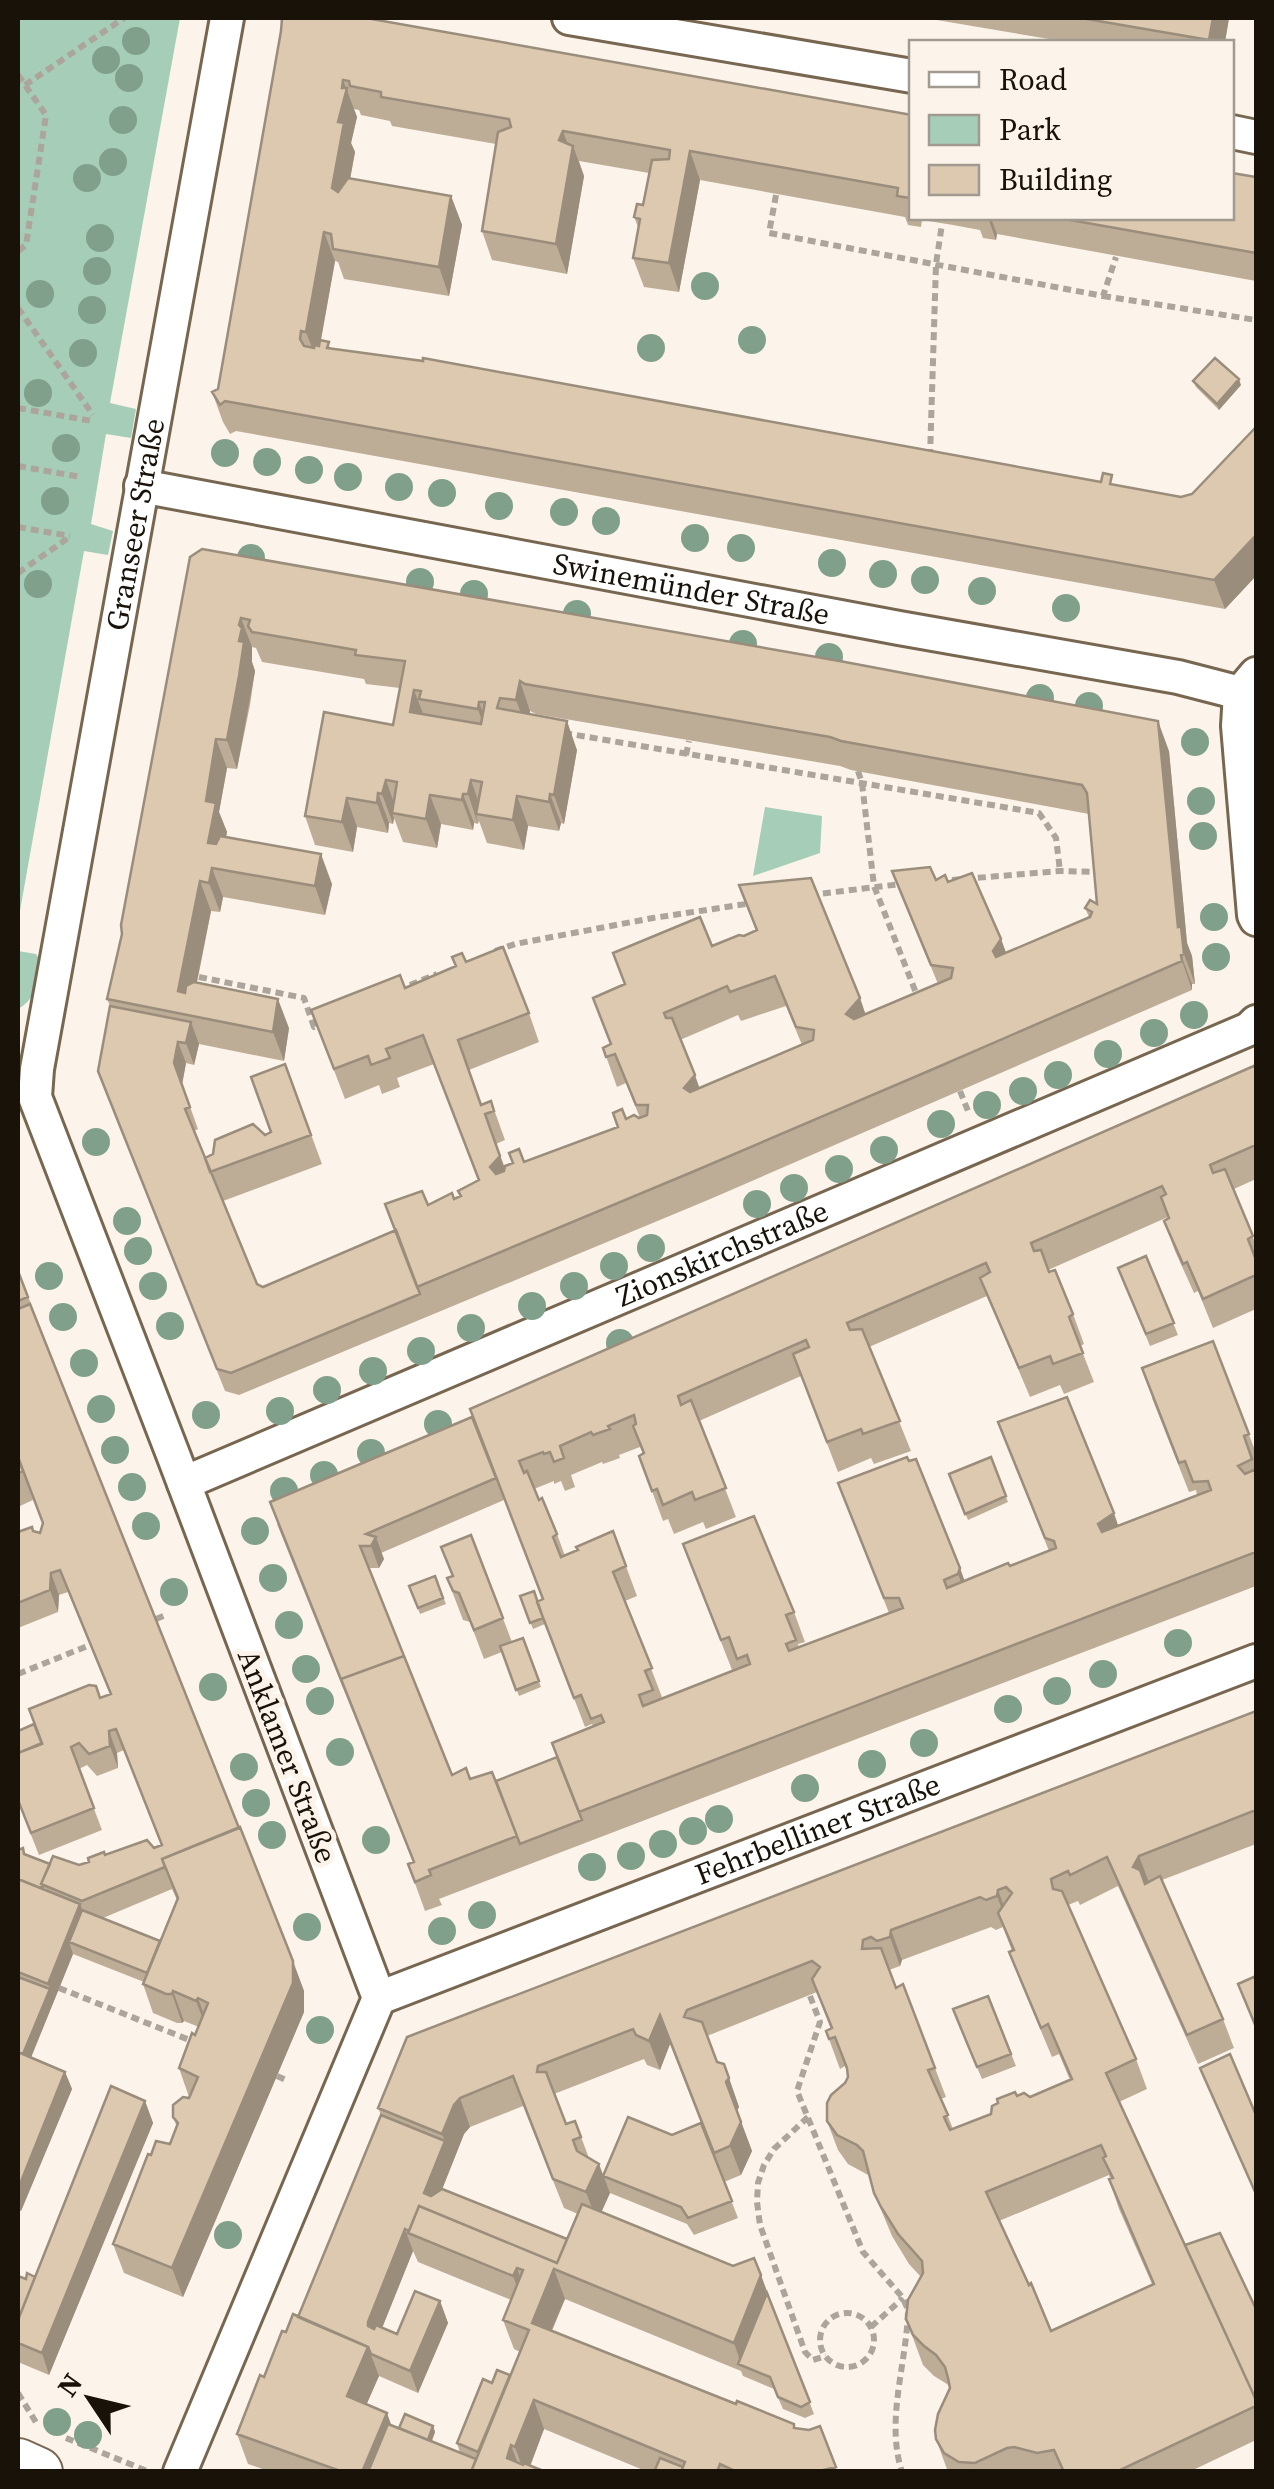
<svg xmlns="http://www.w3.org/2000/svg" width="1274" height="2489" viewBox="0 0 1274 2489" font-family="'Source Serif 4',serif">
  <rect width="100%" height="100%" fill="#fcf4ea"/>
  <path fill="#a6cdb8" d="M18 18H180L110 403 136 409 131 438 106 434 91 524 113 531 108 555 84 551 18 922Z
    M765 807 822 816 820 853 753 876Z
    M18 951 36 954 40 960C37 980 37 999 18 1009Z"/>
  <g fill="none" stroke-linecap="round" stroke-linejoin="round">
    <g stroke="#776650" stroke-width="38">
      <g id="minor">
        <path d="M569 18 912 76"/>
        <path d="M1232 132 1256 137"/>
        <path id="s1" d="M141 486 899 628 1178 677 1240 693"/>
        <path d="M1256 674 1240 693 1238 726 1254 915 1256 919"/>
        <path id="s2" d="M184 1483 1249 1029 1256 1022"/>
        <path id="s3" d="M379 1998 1256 1661"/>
        <path id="s4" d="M180 2472 379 1998 174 1457 35 1097 37 1069 227 18"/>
      </g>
    </g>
    <g stroke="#776650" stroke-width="52">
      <path id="secondary" d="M18 2463 38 2472"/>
    </g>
    <path stroke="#aca59b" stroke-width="6" stroke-dasharray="8 5" stroke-linecap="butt" d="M18 75 46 115 26 245 18 251
      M25 85 124 18
      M776 195 769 233 1103 296 1116 257
      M1103 296 1256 320
      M18 308 93 415
      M18 408 92 421
      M930 457 936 264 942 224
      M18 466 81 477
      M18 527 70 536
      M18 573 71 536
      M564 733 1039 813 1056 838 1060 871
      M686 755 689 741
      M858 771 862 783 874 886 918 998
      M939 881 1060 871 1101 872
      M810 895 901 884
      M495 951 515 944 653 918 753 903
      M199 977 304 998 314 1027 322 1023
      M398 990 437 974
      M960 1091 968 1111
      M156 1619 168 1614
      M18 1674 90 1645
      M59 1988 197 2043
      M810 1996 820 2022 797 2091 863 2252 903 2298 908 2310C907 2363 885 2420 902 2472
      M277 2076 286 2080
      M808 2117 774 2149 764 2165 758 2183 757 2202 760 2225 805 2352 813 2360 826 2356
      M820 2340a27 27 0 1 1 54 0a27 27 0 1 1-54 0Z
      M871 2327 903 2298
      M18 2393 37 2424
      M66 2438 147 2471"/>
    <use href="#minor" stroke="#fff" stroke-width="32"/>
    <use href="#secondary" stroke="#fff" stroke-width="48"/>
  </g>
  <g fill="#80a08c">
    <circle cx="136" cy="41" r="14"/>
    <circle cx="106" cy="60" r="14"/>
    <circle cx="129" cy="78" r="14"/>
    <circle cx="123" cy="120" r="14"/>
    <circle cx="113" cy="162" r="14"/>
    <circle cx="87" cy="178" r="14"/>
    <circle cx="100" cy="238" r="14"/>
    <circle cx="97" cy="271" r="14"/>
    <circle cx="705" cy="286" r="14"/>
    <circle cx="40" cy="294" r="14"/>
    <circle cx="92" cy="310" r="14"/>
    <circle cx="752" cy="340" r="14"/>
    <circle cx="651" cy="348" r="14"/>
    <circle cx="83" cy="353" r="14"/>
    <circle cx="38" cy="393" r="14"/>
    <circle cx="66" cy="448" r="14"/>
    <circle cx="225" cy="453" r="14"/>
    <circle cx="267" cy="462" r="14"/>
    <circle cx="309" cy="470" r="14"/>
    <circle cx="348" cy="477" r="14"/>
    <circle cx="399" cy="487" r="14"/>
    <circle cx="442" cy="493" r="14"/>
    <circle cx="55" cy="501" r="14"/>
    <circle cx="499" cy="506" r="14"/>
    <circle cx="564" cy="512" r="14"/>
    <circle cx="606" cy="521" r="14"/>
    <circle cx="695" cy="538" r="14"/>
    <circle cx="741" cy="548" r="14"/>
    <circle cx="251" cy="558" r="14"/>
    <circle cx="832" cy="563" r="14"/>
    <circle cx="883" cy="574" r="14"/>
    <circle cx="925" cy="580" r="14"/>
    <circle cx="420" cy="582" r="14"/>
    <circle cx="38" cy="584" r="14"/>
    <circle cx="982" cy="591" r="14"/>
    <circle cx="474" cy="594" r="14"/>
    <circle cx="1066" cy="608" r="14"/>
    <circle cx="577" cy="614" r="14"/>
    <circle cx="743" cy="644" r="14"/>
    <circle cx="829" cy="657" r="14"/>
    <circle cx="1040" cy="698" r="14"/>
    <circle cx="1089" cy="706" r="14"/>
    <circle cx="1195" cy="742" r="14"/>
    <circle cx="1201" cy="801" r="14"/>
    <circle cx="1203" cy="836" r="14"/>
    <circle cx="1214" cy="917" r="14"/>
    <circle cx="1216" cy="957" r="14"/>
    <circle cx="1194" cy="1015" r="14"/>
    <circle cx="1154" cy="1033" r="14"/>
    <circle cx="1108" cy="1054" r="14"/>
    <circle cx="1058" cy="1075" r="14"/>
    <circle cx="1023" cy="1091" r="14"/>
    <circle cx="987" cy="1105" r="14"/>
    <circle cx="941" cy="1124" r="14"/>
    <circle cx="96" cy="1142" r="14"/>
    <circle cx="884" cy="1150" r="14"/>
    <circle cx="839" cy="1169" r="14"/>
    <circle cx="794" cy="1188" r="14"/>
    <circle cx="757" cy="1204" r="14"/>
    <circle cx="127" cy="1221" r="14"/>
    <circle cx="651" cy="1248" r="14"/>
    <circle cx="138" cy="1251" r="14"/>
    <circle cx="614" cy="1266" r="14"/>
    <circle cx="49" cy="1276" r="14"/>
    <circle cx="153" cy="1286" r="14"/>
    <circle cx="574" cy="1286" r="14"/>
    <circle cx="532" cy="1306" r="14"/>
    <circle cx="63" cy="1317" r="14"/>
    <circle cx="170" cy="1326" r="14"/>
    <circle cx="471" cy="1328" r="14"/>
    <circle cx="620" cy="1343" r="14"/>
    <circle cx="421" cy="1351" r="14"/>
    <circle cx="84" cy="1363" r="14"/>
    <circle cx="373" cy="1371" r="14"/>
    <circle cx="327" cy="1390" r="14"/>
    <circle cx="101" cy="1409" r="14"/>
    <circle cx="280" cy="1411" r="14"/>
    <circle cx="206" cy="1415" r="14"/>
    <circle cx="438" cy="1424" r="14"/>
    <circle cx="115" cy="1450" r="14"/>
    <circle cx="371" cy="1453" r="14"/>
    <circle cx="324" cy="1475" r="14"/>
    <circle cx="132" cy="1487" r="14"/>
    <circle cx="284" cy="1491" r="14"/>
    <circle cx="146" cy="1526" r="14"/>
    <circle cx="255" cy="1531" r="14"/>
    <circle cx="273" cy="1578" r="14"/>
    <circle cx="174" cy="1592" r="14"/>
    <circle cx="289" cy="1625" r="14"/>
    <circle cx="1178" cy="1643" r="14"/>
    <circle cx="306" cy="1669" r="14"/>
    <circle cx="1103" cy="1674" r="14"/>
    <circle cx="213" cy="1687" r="14"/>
    <circle cx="1057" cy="1691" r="14"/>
    <circle cx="320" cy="1701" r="14"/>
    <circle cx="1008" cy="1709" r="14"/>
    <circle cx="924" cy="1743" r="14"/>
    <circle cx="340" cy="1752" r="14"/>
    <circle cx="872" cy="1764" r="14"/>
    <circle cx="244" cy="1767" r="14"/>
    <circle cx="805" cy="1788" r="14"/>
    <circle cx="256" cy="1803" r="14"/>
    <circle cx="719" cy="1819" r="14"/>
    <circle cx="693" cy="1831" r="14"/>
    <circle cx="272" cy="1835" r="14"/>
    <circle cx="376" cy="1840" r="14"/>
    <circle cx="663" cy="1844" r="14"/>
    <circle cx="631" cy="1856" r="14"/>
    <circle cx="592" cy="1867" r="14"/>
    <circle cx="482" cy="1915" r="14"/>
    <circle cx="307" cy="1927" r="14"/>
    <circle cx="442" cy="1931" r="14"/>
    <circle cx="320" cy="2030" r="14"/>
    <circle cx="228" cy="2235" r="14"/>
    <circle cx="57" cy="2422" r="14"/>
    <circle cx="88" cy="2435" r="14"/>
  </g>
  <path fill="#bdad97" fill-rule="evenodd" d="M925 18H1229L1225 42H1067Z
    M281 31 912 115V218H1232L1256 177V281L997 234 996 240 983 238 980 230 953 225 922 220 921 227 908 225 905 217 700 180 679 292 644 287 633 258 639 229 634 217 643 205 649 173 579 161 584 176 567 274 492 260 482 231 496 144 392 126 390 121 361 115 359 110 354 109 357 117 351 143 355 152 350 179 451 196 462 225 449 296 344 279 338 262 335 261 321 340 331 348 1181 497 1192 494 1256 427V576L1225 609 236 431 230 434 223 422 212 392 218 389Z
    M1193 381 1241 385 1219 410 1196 387Z
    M190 557 1169 751 1187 943 1192 956 1195 984H1192V990L708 1200 239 1395 225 1391 106 1092 110 1006 107 999 122 934ZM252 647 256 648 262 662 364 679 366 684 400 688 393 725 305 816 315 845 353 852 357 827 388 833 389 823 393 824 394 818 403 842 437 848 441 824 473 830 474 823 478 824 479 821 487 843 524 850 528 826 559 831 561 823 564 824 577 750 530 714V711L536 714 840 766 851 770 1089 814 1097 904 1085 908 1089 917 1006 953 1001 939 948 882 892 871 938 984 866 1015 739 885 756 931 712 946 611 1044 603 1048 617 1087 626 1083 640 1118 626 1119 618 1127 505 1168 496 1144 505 1140 491 1101 481 1105 469 1070 539 1042 529 1013 466 962 405 988 311 1010 345 1099 379 1085 382 1094 400 1087 397 1078 434 1064 479 1180 460 1196 428 1205 395 1230 263 1287 257 1284 223 1201 322 1164 285 1064 271 1132 205 1158 194 1131 198 1129 182 1084 186 1063 194 1065 199 1044 284 1061 289 1028 197 983 211 911 220 912 223 897 325 915 332 884 226 837 227 832 219 812 227 768 237 769 250 705 255 671 252 662ZM786 1006 802 1045 699 1088 680 1040 738 1015 741 1021Z
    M1256 1065V1179L1234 1189 1256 1245V1309L1213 1328 1198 1291 1194 1293 1175 1251 1164 1221 1168 1217 1048 1270 1073 1314 1084 1344 1080 1346 1094 1382 1064 1394 1060 1385 1030 1397 987 1296 869 1347 911 1451 874 1464 871 1458 838 1472 801 1376 699 1421 736 1517 706 1529 703 1522 674 1534 668 1519 663 1521 639 1456 643 1454 640 1447 619 1455 620 1458 603 1464 602 1462 571 1475 575 1487 565 1491 561 1481 554 1484V1481L534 1489 557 1534 565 1556 613 1531 637 1596 625 1601 662 1697 657 1701 740 1668 739 1667 732 1670 683 1544 794 1612 805 1642 798 1644 799 1648 889 1613 838 1483 907 1457 964 1581 1049 1551 998 1422 1118 1526 1197 1495 1196 1490 1189 1492 1152 1398 1213 1341 1256 1453V1465H1255L1256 1469V1586L439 1899 442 1905 425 1911 408 1864 413 1862 277 1524ZM500 1489 542 1599 537 1602H522L533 1629 545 1624 539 1607 585 1727 592 1724 593 1726 560 1766 496 1781 470 1779 452 1775 369 1568H379L384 1559 381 1553 504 1500Z
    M1146 1256 1178 1335 1150 1346 1118 1268Z
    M18 1271 304 1991V2012L183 2297 124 2273 113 2244 151 2155 170 2144 177 2127 173 2117 189 2097 179 2068 199 2027 184 2021 182 2023H177L153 2013 143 1984 144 1982 73 1954 31 2057 65 2072 72 2089 21 2211 18 2210V1850L23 1848 26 1854 50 1864 79 1865 105 1855 161 1845 124 1750 117 1753 118 1768 97 1776 87 1765 79 1769 102 1830 39 1855 18 1802V1731L110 1694 68 1592 59 1595 58 1612 18 1628V1532L33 1531 40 1533 43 1524 29 1488 33 1500 18 1507ZM172 1889 177 1900 160 1941 103 1918Z
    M991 1457 1008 1502 968 1520 949 1474Z
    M471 1535 512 1642 523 1638 541 1687 519 1696 502 1652 484 1659 470 1622 463 1620 447 1578 452 1576 441 1547Z
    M435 1576 446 1604 420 1614 409 1586Z
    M1256 1711V1844L1162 1880 1223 2019 1234 2048 1198 2064 1118 1886 1080 1905 1078 1901 1068 1905 1136 2059 1147 2089 1119 2102 1185 2245 1256 2309V2440L1189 2472H948L936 2439 950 2387 947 2384 934 2376 923 2365 906 2319 921 2277 909 2264 892 2236 874 2193 870 2176 848 2164 838 2150 827 2121 848 2077 847 2071 845 2066 840 2069 826 2031 831 2029 817 1992 707 2036 717 2062 724 2064 739 2107 737 2110 752 2151 741 2175 724 2182 738 2218 694 2235 687 2224 610 2193 601 2212 733 2266 754 2258 814 2414 805 2418 783 2409 774 2389 743 2376 741 2371 565 2299 552 2331 795 2428 809 2430 820 2426 837 2472H648L544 2429 530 2465 546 2472H271L248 2464 237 2434 286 2332 298 2317 381 2115 378 2108ZM991 1927 996 1930 1003 1927 1012 1951 1009 1952 1020 1981 1052 2057 1059 2054 1070 2080 1030 2097 1017 2096 991 2114 953 2129 941 2099 946 2097 935 2068 896 1988 889 1970 900 1966 902 1960ZM670 2044 701 2123 672 2135 603 2176 589 2158 575 2121 566 2124 554 2094 644 2059 647 2065 660 2070ZM523 2106 564 2208 578 2214 567 2239 442 2189 464 2134 470 2127ZM1109 2175 1110 2179H1109L1119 2209 1152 2284 1051 2331 999 2221ZM413 2251 418 2262 511 2300 503 2320 514 2349 520 2352 510 2375 492 2383 457 2443 460 2453 432 2441 435 2432 433 2426 399 2428 391 2425 366 2405 379 2376 418 2393 448 2323 440 2301 397 2334 382 2328Z
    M988 1996 1016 2066 982 2079 957 2021Z
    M145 2101 153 2123 49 2375 18 2362V2276L26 2279 35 2277Z"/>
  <path fill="#9a8d7b" d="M1213 18H1229L1225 42H1210Z
    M343 80 357 117 351 143 355 152 343 217 332 188Z
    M563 131 572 156 573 146 584 176 567 274 556 244 559 140Z
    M690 151 700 180 679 292 669 263Z
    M451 196 462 225 449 296 439 267Z
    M988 218H991L997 234 996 240Z
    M324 232 335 261 317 361 306 332Z
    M1239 379 1241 385 1219 410 1217 404Z
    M1256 535V576L1225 609 1214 580Z
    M241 618 252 647V662L255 671 237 769 227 740Z
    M520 681 530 711 527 730 516 700Z
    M414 690 425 719 410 712Z
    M479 702 490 731 488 739 478 709Z
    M567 721 577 750 564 824 554 795Z
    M1158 721 1169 751 1187 943 1192 956 1195 984 1184 954 1178 927Z
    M216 739 227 768 219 812 227 832 219 869 208 843 206 801Z
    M386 780 396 809 392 813 394 818 393 824 382 794Z
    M471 780 481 809 476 814 478 824 468 794Z
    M378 793 389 823 388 833 377 803Z
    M463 794 474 823 473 830 462 800Z
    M550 794 561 823 559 831 549 802Z
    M430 795 441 824 437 848 426 819Z
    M517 796 528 826 524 850 513 820Z
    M347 798 357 827 353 852 342 822Z
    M321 854 332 884 325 915 315 886Z
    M212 868 223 897 220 912 209 883Z
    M200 881 211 911 190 1015 178 991Z
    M1001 939 1012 969 1004 980 993 951Z
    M1181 955 1192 984V990L1182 961Z
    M860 998 870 1027 857 1044 846 1014Z
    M278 999 289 1028 284 1061 273 1032Z
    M191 1022 199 1044 194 1065 186 1043Z
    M178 1042 186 1063 182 1085 174 1063Z
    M695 1075 705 1104 684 1088Z
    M500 1156 511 1186 501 1196 490 1167Z
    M1114 1513 1124 1543 1109 1554 1098 1524Z
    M376 1537 384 1559 379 1568 371 1546Z
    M960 1568 971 1598 969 1604 958 1574Z
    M51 1573 59 1595 58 1612 50 1590Z
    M109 1731 117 1753 118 1768 110 1746Z
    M1139 1856 1150 1885 1143 1897 1133 1867Z
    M998 1890 1009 1920 1008 1926 997 1896Z
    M80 1904 87 1921 69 1942 73 1954 54 2001 48 1984Z
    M891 1930 902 1960 900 1966 890 1937Z
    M293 1961 304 1991V2012L183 2297 172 2268Z
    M50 1989 54 2001 26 2070 22 2058Z
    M173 1991 184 2021 182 2023 172 1994Z
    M198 1998 209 2028 207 2030 196 2001Z
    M660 2015 670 2044 660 2070 649 2041Z
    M65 2072 72 2089 21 2211 18 2200V2189Z
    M729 2078 739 2107 737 2111 726 2082Z
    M460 2098 470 2127 464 2134 432 2215 424 2193 445 2141 442 2134 454 2105Z
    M145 2101 153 2123 49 2375 42 2353Z
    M741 2122 752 2151 741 2175 730 2146Z
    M599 2164 610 2193 597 2222 586 2192Z
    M405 2229 413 2251 376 2343 368 2322Z
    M517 2268 527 2297 524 2305 513 2276Z
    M554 2269 565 2299 542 2352 532 2323Z
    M761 2275 772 2305 742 2366 734 2343Z
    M440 2301 448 2323 418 2393 410 2371Z
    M368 2347 379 2376 357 2426 347 2396Z
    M534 2400 544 2429 528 2472H524L515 2447Z
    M387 2413 397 2441 385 2472H362Z
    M433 2426 435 2432 425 2458 423 2452Z
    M511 2445 521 2472 507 2458Z"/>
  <path fill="#dcc9b0" stroke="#9a8d7b" stroke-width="2.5" fill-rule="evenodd" d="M282 18H366L912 115 910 198 897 196 898 188 690 151 669 263 633 258 640 219 634 217 637 204 643 205 652 160 669 159 670 150 563 131 559 140 573 146 556 244 482 231 498 132 511 127 509 119 381 97V92L350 86 349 81 343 80 342 88H347L338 122 344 123 332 188 338 192 348 178 451 196 439 267 333 249 331 234 324 232 306 332 301 331 300 339 304 346 314 348V345L319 346 320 340 329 342 327 348 423 361V358L1101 482 1103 473 1112 475 1110 484 1181 497 1192 494 1256 427V535L1214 580 225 401 220 405 212 392 218 389 281 31Z
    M1081 18H1213L1209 40Z
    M1232 173 1256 177V253L1059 218H1232Z
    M1215 358 1239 379 1217 404 1193 381Z
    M202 549 845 662 1158 721 1178 927 1181 926 1184 954 1181 955 1182 961 938 1067 697 1170 417 1287 385 1204 422 1191 428 1205 452 1193 454 1199 461 1196 458 1191 479 1180 423 1035 386 1049 390 1058 371 1065 368 1056 334 1069 311 1010 400 975 405 988 456 966 452 957 462 953 466 962 503 947 529 1013 458 1040 481 1105 491 1101 494 1111 485 1114 500 1156 490 1167 496 1174 504 1171 505 1166 513 1163 509 1153 519 1149 524 1162 618 1127 613 1113 622 1109 626 1119 634 1115 639 1118 647 1115 648 1105H636L615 1054 606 1057 603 1048 611 1044 593 998 625 984 613 953 700 917 712 946 739 935 744 936 757 930 739 885 811 878 860 998 846 1014 854 1019 951 978 953 968 931 965 892 871 930 867 936 880 945 875 948 882 972 873 1001 939 993 951 996 957 1090 917 1092 912 1085 908 1090 900 1097 904 1087 793 1082 785 841 741 830 737 525 684 520 681 516 700 500 698 497 708 567 721 554 795 550 794 549 802 517 796 513 820 476 814 482 782 471 780 468 794H463L462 800 430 795 426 819 392 813 397 782 386 780 382 794 378 793 377 803 347 798 342 822 305 816 324 712 393 725 405 661 355 655 356 650 252 632 248 626 250 620 241 618 239 625 242 628 239 641 244 642 239 676 227 740 216 739 206 801 216 803 208 843 216 844 220 836 321 854 315 886 212 868 209 883 200 881 178 991 185 993 186 986 194 982 278 999 273 1032 107 999 122 934 121 925 190 557ZM414 690 421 691 419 699 478 709 479 702H485L481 724 410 712ZM775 976 796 1027 814 1030 813 1040 690 1092 684 1088 695 1075 672 1018H666L664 1013 727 986 730 992Z
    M110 1006 191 1022 186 1043 178 1042 174 1063 190 1107 185 1109 257 1284 263 1287 396 1230 420 1294 231 1373 217 1369 98 1071Z
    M285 1064 311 1135 210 1172 205 1158 213 1154 215 1140 253 1124 265 1135 271 1132 251 1077Z
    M1256 1065V1145L1210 1165 1213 1173 1225 1169 1253 1236 1248 1239 1256 1260V1275L1203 1299 1187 1262 1183 1264 1164 1221 1169 1218 1161 1197 1166 1194 1162 1186 1031 1243 1034 1251 1041 1250 1049 1272 1055 1270 1073 1314 1069 1317 1083 1353 1053 1364 1050 1356 1019 1368 980 1278 990 1272 986 1263 847 1323 850 1330 862 1329 900 1421 863 1434 861 1429 827 1442 793 1354 809 1347 806 1340 678 1396 681 1405 691 1400 726 1488 695 1500 692 1492 663 1505 657 1489 652 1491 639 1456 644 1453 633 1426 636 1424 634 1415 608 1426 610 1429 593 1435 591 1432 560 1446 564 1458 554 1462 550 1452 544 1454 543 1452 519 1461 524 1473 527 1471 539 1500 542 1498 557 1534 553 1537 561 1557 578 1550 576 1547 613 1531 626 1566 613 1572 652 1668 645 1671 653 1690 639 1695 643 1706 750 1664 747 1655 737 1659 729 1637 721 1640 683 1544 754 1516 794 1612 786 1615 796 1640 786 1644 789 1651 903 1608 899 1598H884L838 1483 907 1457 909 1461 916 1459 960 1568 958 1574 944 1580 947 1588 1008 1563 1010 1566 1056 1548 1054 1541 1045 1538 998 1422 1067 1397 1114 1513 1098 1524 1102 1532 1211 1490 1208 1481 1193 1482 1185 1461 1179 1463 1142 1368 1213 1341 1249 1434 1244 1436 1252 1459 1238 1466 1245 1474 1256 1469V1552L579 1812 552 1743 604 1722 601 1715 591 1719 581 1695 574 1698 537 1602 543 1599 470 1409Z
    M1146 1256 1174 1323 1146 1334 1118 1268Z
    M18 1271 28 1297 18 1301Z
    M30 1304 239 1828 162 1859 165 1867 82 1901 41 1884 53 1856 79 1865 89 1862 88 1858 104 1852 105 1855 147 1840 154 1848 162 1845 116 1729 109 1731 110 1746 89 1754 79 1743 71 1747 94 1808 31 1833 18 1800V1753L42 1743 29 1709 89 1685 96 1686 100 1698 111 1694 60 1570 51 1573 50 1590 18 1603V1532L32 1527 33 1531 40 1533 43 1523 18 1457V1309Z
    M472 1417 496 1478 366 1534 376 1537 371 1546H360L404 1656 341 1679 344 1687 270 1502Z
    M991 1457 1006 1496 965 1514 949 1474Z
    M18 1458 23 1471 18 1473Z
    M471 1535 503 1618 474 1630 459 1593 453 1591 447 1578 453 1576 441 1547Z
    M435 1576 443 1598 418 1608 409 1586Z
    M534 1591 543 1618 530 1623 520 1596Z
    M523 1638 539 1681 516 1690 500 1646Z
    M404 1656 452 1775 466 1768 470 1779 492 1772 517 1836 429 1870 431 1875 415 1882 408 1864 414 1862 341 1679Z
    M1256 1711V1810L1139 1856 1133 1867 1140 1870 1145 1884 1160 1876 1223 2019 1187 2035 1107 1857 1070 1875 1068 1871 1051 1879 1053 1889 1062 1891 1136 2059 1106 2073 1256 2400V2406L1116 2472H1064L1054 2450 1037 2453 1014 2447 1007 2448 975 2463 959 2462 944 2453 936 2439 935 2430 938 2414 950 2388 948 2378 945 2367 936 2355 924 2346 913 2335 906 2319 908 2300 923 2273 922 2261 898 2234 881 2207 874 2193 863 2151 857 2145 837 2135 827 2121V2103L831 2095 845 2083 848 2077 847 2068 835 2037 829 2039 826 2031 832 2028 812 1979 820 1967 812 1961 687 2010 684 2017 702 2022 717 2062 724 2064 729 2078 726 2082 741 2122 730 2146 714 2153 660 2015 649 2041 636 2035 633 2029 538 2066 537 2072H546L566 2124 575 2121 581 2137 573 2140 577 2151 599 2164 586 2192 553 2179 513 2076 460 2098 454 2105 442 2134 378 2108 407 2037ZM1006 1887 1012 1893 998 1913 1014 1950 1009 1952 1041 2028 1048 2024 1072 2079 1030 2097 1024 2093 1017 2096 1015 2092 997 2099 998 2103 992 2106 991 2114 950 2130 944 2117 948 2115 928 2070 935 2068 903 1984 896 1988 881 1948 862 1949 863 1940 871 1937 877 1941 890 1937 891 1930 980 1897 986 1900 997 1896 998 1890ZM1101 2145 1106 2156 1103 2158 1113 2178 1109 2179 1154 2284 1051 2331 1031 2283 1029 2285 986 2192Z
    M34 1724 42 1744 18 1753V1731Z
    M557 1757 582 1820 520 1844 496 1781Z
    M240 1827 293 1961V1983L172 2268 113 2244 148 2154 151 2155 156 2141 170 2144 178 2123 173 2117V2105L183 2097 189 2098 198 2077 179 2068 192 2033 195 2035 208 2003 198 1998 196 2001 173 1991 172 1994H166L143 1984 178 1898 162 1859Z
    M23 1848 24 1854 50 1864 41 1884 43 1889 18 1879V1850Z
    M18 1879 80 1904 48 1984 18 1972Z
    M82 1910 160 1941 147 1973 69 1942Z
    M1256 1976V2027L1238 1984Z
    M18 1977 50 1989 23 2054 18 2052Z
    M988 1996 1011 2054 977 2067 953 2009Z
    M18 2052 65 2072 18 2189Z
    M1230 2054 1256 2115V2194L1200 2068Z
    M111 2086 145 2101 42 2353 18 2343V2320Z
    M381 2115 445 2141 424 2193 431 2196 442 2189 567 2239 557 2263 419 2206 409 2231 405 2229 368 2322V2326L374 2329 376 2325 397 2334 415 2291 440 2301 410 2371 371 2354 368 2347 298 2317Z
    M628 2117 672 2135 701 2123 732 2201 688 2218 681 2207 603 2176Z
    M582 2204 733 2266 754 2258 761 2275 734 2343 554 2269 532 2323 736 2404 737 2401 794 2424V2428L809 2430 820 2426 836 2467 815 2472H737L720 2464 717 2472H681L685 2462 534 2400 515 2447 511 2445 507 2458 523 2465 524 2463 546 2472H471L529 2330 503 2320 523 2270 517 2268 513 2276 408 2233 419 2206 557 2263Z
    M1220 2233 1256 2309V2400L1185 2245Z
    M27 2273 35 2277 18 2320V2276L26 2279Z
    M767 2293 810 2402 801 2407 778 2397 770 2377 738 2364Z
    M293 2314 368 2347 347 2396 387 2413 362 2472H343L237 2434 260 2375 264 2377 282 2331 286 2332Z
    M497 2370 510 2375 478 2452 457 2443 483 2379 492 2383Z
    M405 2414 433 2426 428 2440 399 2428Z
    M388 2424 476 2459 471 2472H368Z
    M660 2458 683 2467 681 2472H654Z"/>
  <g text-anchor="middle" stroke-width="10" stroke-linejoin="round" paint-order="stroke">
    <g font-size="30" fill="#181209" stroke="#fcf4ea">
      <text dy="10" stroke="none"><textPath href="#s4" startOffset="2060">Granseer Straße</textPath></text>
      <text dy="10" stroke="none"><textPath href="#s1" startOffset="560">Swinemünder Straße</textPath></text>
      <text dy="10" stroke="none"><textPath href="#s2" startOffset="585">Zionskirchstraße</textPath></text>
      <text transform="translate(287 1756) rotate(69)" y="10">Anklamer Straße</text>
      <text dy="10" stroke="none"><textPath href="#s3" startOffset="470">Fehrbelliner Straße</textPath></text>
    </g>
  </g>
  <rect width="1274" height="2489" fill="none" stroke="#181209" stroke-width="40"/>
  <rect x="909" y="40" width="325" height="180" fill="#fcf4ea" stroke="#a19a90" stroke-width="2.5"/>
  <rect x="929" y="72" width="50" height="15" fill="#ffffff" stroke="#a19a90" stroke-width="2.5"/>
  <text x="999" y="90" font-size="30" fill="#181209">Road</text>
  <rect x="929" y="115" width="50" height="30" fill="#a6cdb8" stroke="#a19a90" stroke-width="2.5"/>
  <text x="999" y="140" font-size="30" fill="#181209">Park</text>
  <rect x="929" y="165" width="50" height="30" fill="#dcc9b0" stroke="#a19a90" stroke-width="2.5"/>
  <text x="999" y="190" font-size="30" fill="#181209">Building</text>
  <g transform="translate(90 2399) rotate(305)" stroke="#fcf4ea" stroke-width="8" paint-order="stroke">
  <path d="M0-8L18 38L0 25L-18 38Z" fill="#181209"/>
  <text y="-15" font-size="28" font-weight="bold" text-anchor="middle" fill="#181209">N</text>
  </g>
</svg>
